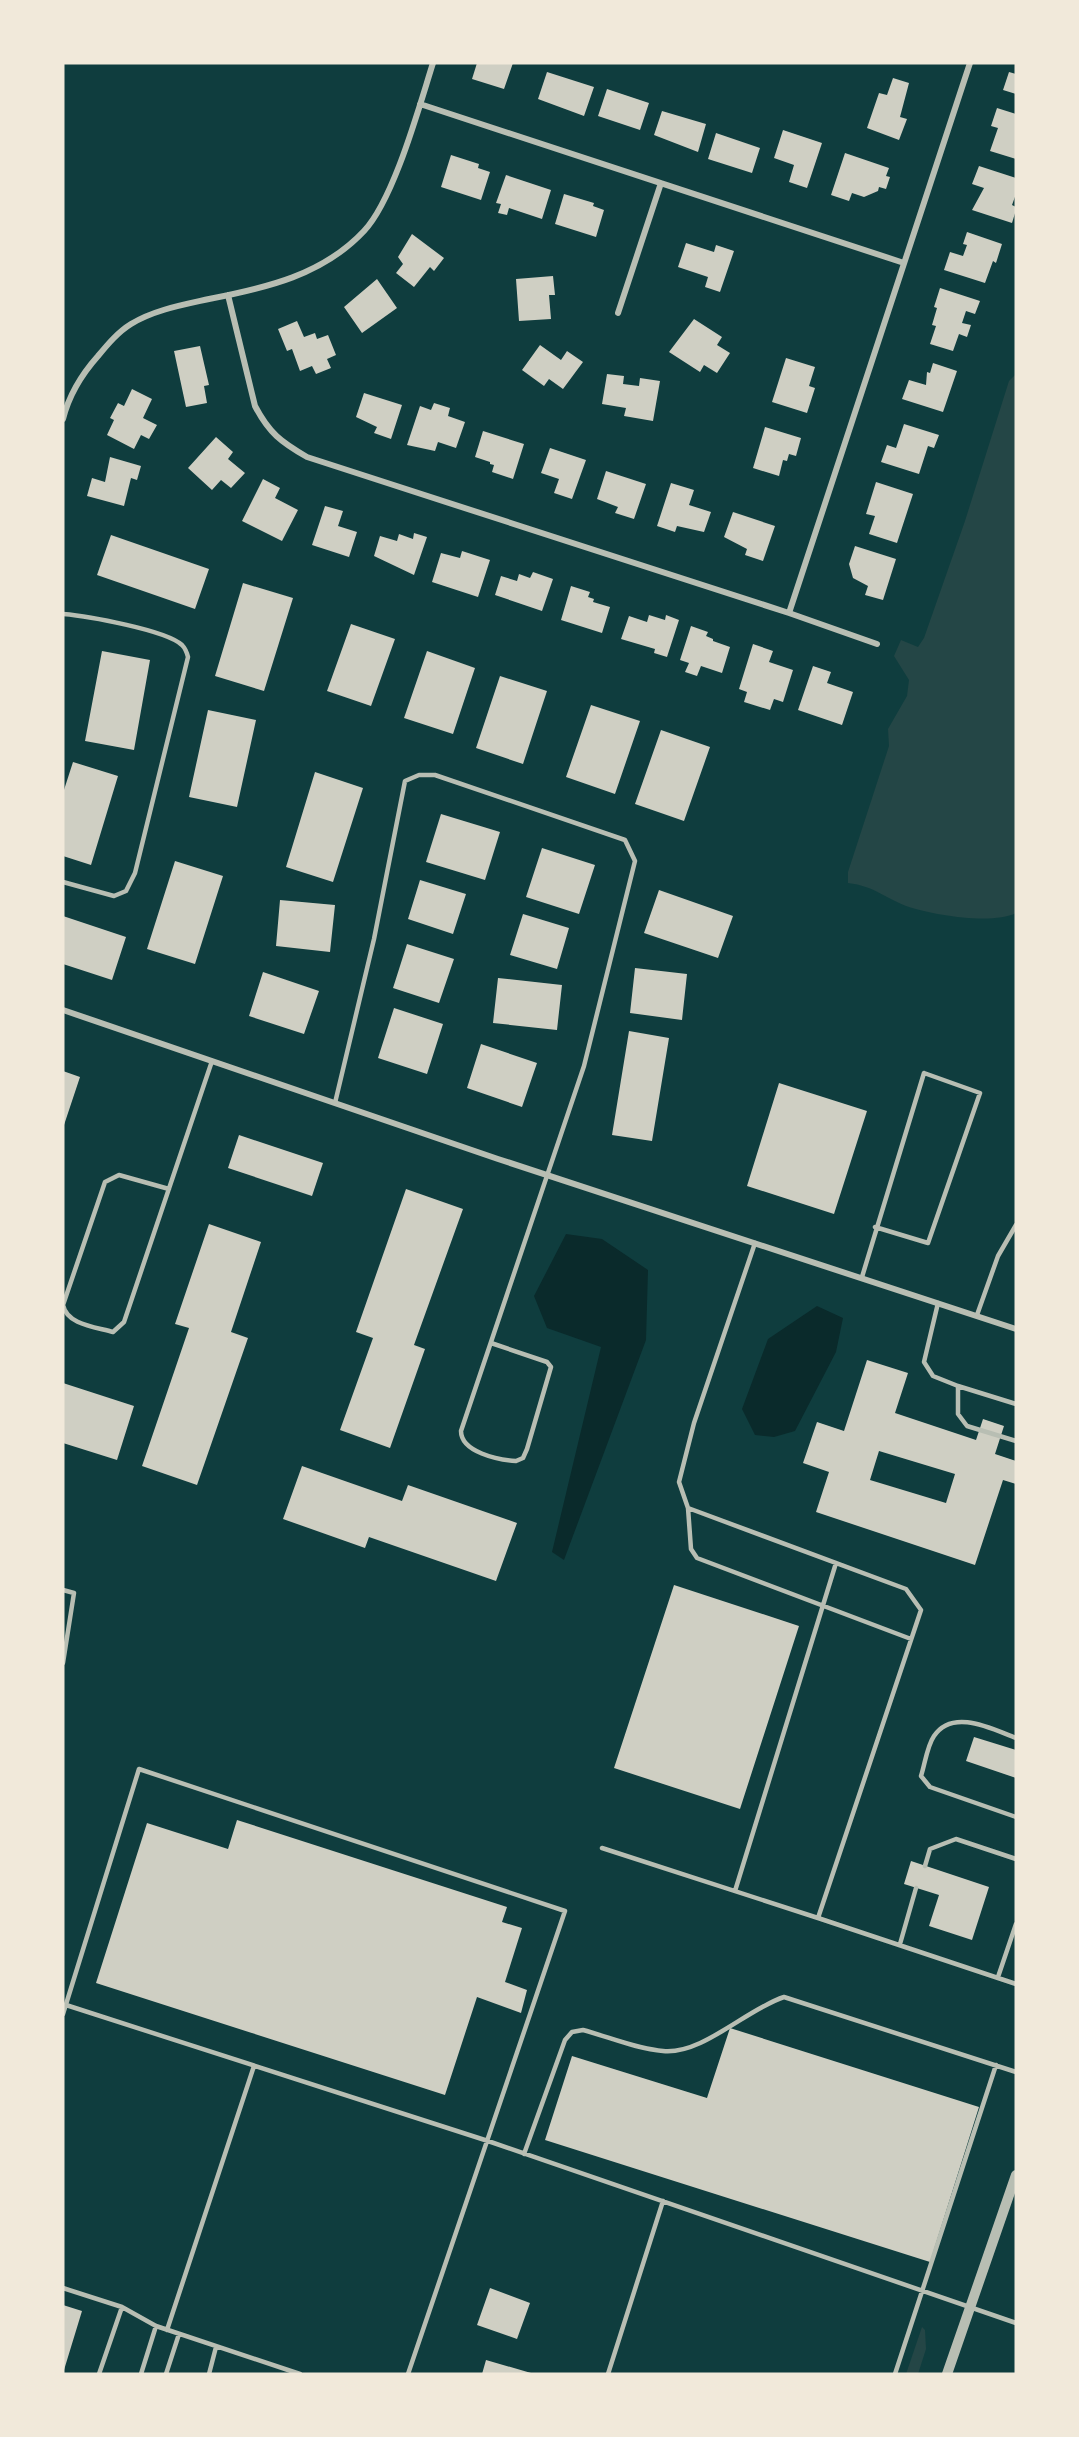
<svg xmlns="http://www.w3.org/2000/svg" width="1079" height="2437" viewBox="0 0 1079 2437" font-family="Figtree,sans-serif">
  <rect width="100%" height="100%" fill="#0f3d3e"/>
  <path fill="#244646" d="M1016 374V913C992 925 934 915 909 907 886 899 875 886 848 883V872L889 746 888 729 907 696 909 680 894 656 901 640 918 647 924 638 965 521 1009 381Z
    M922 2327 925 2330 926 2349 918 2374H906Z"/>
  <path fill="#0a2a2b" d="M566 1234 602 1239 648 1270 646 1340 564 1560 552 1552 601 1347 547 1328 534 1296Z
    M817 1306 843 1318 836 1352 795 1431 774 1437 755 1435 742 1409 768 1339Z"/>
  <path fill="#cfcfc3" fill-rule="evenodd" d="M477 63H513L504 89 472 79Z
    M547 72 594 87 584 116 538 99Z
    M1009 72 1016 74V94L1003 90Z
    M893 78 909 83 900 117 907 119 899 140 867 128 879 93 887 95Z
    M607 89 649 103 640 130 598 116Z
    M997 108 1016 114V159L990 151 998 128 991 126Z
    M662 111 706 124 698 152 654 135Z
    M783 130 822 143 807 188 789 182 794 165 774 158Z
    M716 133 760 148 752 173 708 159Z
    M845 153 889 168 886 176 890 177 886 189 879 187 878 191 864 197 852 193 849 201 831 195Z
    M451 155 479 164 478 168 490 172 481 200 441 187Z
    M979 166 1016 178V194L1012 205 1016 207V210L1012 223 972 210 984 188 972 184Z
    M506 175 551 190 542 219 509 208 507 215 498 213 501 204 496 203Z
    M564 194 594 203 593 206 604 210 596 237 555 224Z
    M967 232 1002 244 996 263 993 261 985 283 944 270 950 252 963 256 967 245 963 244Z
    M412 234 444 258 434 271 430 267 414 287 396 273 403 264 398 257Z
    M686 243 714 252 716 245 734 251 720 292 705 287 708 277 678 267Z
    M553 276 555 295H549L551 319 519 321 516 279Z
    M377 279 397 308 362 333 344 307Z
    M940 288 980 301 975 314 966 311 962 323 971 325 967 337 959 334 953 351 930 344 936 326 932 325 937 308 934 307Z
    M694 319 722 337 717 345 730 353 717 373 704 365 700 372 669 352Z
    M297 321 304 337 315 333 317 339 328 335 336 355 327 359 331 368 316 374 312 366 300 371 292 349 287 351 278 329Z
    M540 345 561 360 567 351 583 362 563 389 549 379 544 386 522 370Z
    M200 346 209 385 204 386 207 403 186 407 174 351Z
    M786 358 815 367 809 386 815 388 807 413 772 402Z
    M933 363 957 371 943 412 902 399 909 380 926 385 927 372 930 373Z
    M607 374 624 376 623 384 639 386 640 378 660 381 653 421 624 416 626 408 602 404Z
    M132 389 152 399 143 418 157 425 149 439 141 435 134 449 107 435 114 420 110 418 118 403 124 406Z
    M364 393 402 405 391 439 374 433 377 427 356 417Z
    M434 403 450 408 448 416 465 422 456 448 438 442 435 451 407 445 420 406 431 410Z
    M904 424 939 435 934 448 928 446 919 474 881 462 887 445 896 448Z
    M765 427 801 438 796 456 789 454 787 461 783 460 779 476 753 468Z
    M483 431 524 444 513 479 492 472 494 465 490 464V462L475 457Z
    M216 437 233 452 228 459 245 473 231 488 221 480 212 490 188 468Z
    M550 448 586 460 572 499 554 493 559 479 541 473Z
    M110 457 141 466 137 480 131 478 124 506 87 496 92 478 105 482Z
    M606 471 646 484 634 519 615 513 618 507 597 499Z
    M263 479 280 488 275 498 298 510 282 541 242 521Z
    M876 482 913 494 897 543 869 534 875 516 866 514Z
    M671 483 694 490 689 505 711 512 704 532 677 526 675 532 657 526Z
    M325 506 343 511 338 526 357 532 349 557 312 545Z
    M733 512 775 526 763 561 745 555 747 549 724 537Z
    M414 533 427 537 414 575 374 556 380 536 397 541 399 534 413 539Z
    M111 535 209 569 195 609 97 575Z
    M855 546 896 559 883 600 865 595 868 586 853 578 849 564Z
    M462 551 490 560 478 597 432 582 441 553 460 558Z
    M533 572 553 579 542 611 495 595 501 576 517 581 519 574 530 578Z
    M243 583 293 598 264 691 215 676Z
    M571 586 590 592 588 597 594 599 593 602 610 607 602 633 561 620Z
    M649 615 665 620 666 615 679 620 667 657 654 653 655 649 621 639 629 616 647 622Z
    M351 624 395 639 371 706 327 691Z
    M691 626 708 632 706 636 713 639V641L730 647 722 673 701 666 697 676 685 672 689 663 680 660Z
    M753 644 773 651 769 662 793 670 783 702 774 699 770 710 744 702 747 692 739 689Z
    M102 651 150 660 134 750 85 741Z
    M427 651 475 668 453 734 404 718Z
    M813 666 831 672 827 683 853 692 842 725 798 710Z
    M500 676 547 691 523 764 476 748Z
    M591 705 640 721 615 794 566 777Z
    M208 710 256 720 237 807 189 797Z
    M661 730 710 747 684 821 635 804Z
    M73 762 118 776 91 865 63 856V793Z
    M315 772 363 788 333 882 286 867Z
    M441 814 500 832 485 880 426 862Z
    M542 848 595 865 579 914 526 897Z
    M175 861 223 876 195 964 147 949Z
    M420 880 466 894 453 934 408 919Z
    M659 890 733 916 718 958 644 933Z
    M280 900 335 905 330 952 276 946Z
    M523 914 569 928 557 969 510 955Z
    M63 916 126 937 112 980 63 964Z
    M407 944 454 959 439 1003 393 988Z
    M635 968 687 974 682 1020 630 1013Z
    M263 972 319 991 304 1034 249 1016Z
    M498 978 562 985 557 1030 493 1023Z
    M394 1008 443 1024 427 1074 378 1058Z
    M629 1031 669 1038 652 1141 612 1135Z
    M481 1044 537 1063 522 1107 467 1088Z
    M63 1071 80 1077 63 1128Z
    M779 1083 867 1111 834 1214 747 1186Z
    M239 1135 323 1163 312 1196 228 1168Z
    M406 1189 463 1209 414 1345 425 1349 390 1448 340 1430 373 1338 356 1332Z
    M209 1224 261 1242 231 1332 248 1338 197 1485 142 1466 189 1328 175 1324Z
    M867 1360 908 1373 895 1413 976 1440 983 1419 1004 1426 995 1454 1016 1461V1484L1003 1480 975 1565 816 1512 829 1472 803 1463 817 1422 844 1431ZM879 1451 955 1474 946 1503 870 1480Z
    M63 1383 134 1406 117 1460 63 1443Z
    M302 1466 402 1501 408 1485 517 1523 496 1581 369 1537 365 1548 283 1519Z
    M674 1585 799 1626 740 1809 614 1768Z
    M974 1737 1016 1750V1778L966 1761Z
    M237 1820 507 1907 502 1922 522 1928 505 1982 527 1990 521 2013 477 1997 445 2095 96 1983 147 1823 228 1849Z
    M911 1861 989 1887 972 1940 929 1926 939 1895 904 1884Z
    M730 2028 979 2107 930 2262 545 2140 572 2056 707 2098Z
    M490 2288 530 2303 517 2339 477 2325Z
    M63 2305 82 2311 64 2370H63Z
    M486 2360 531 2373V2374H482Z"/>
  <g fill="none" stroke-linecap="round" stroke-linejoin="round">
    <path stroke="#b8beb3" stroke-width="4.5" d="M63 614C87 616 166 630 182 645 185 648 187 653 188 657L135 873 126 891 114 896 63 882
      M335 1103 374 939 405 781 419 775H435L625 840 635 861 584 1066 461 1431C461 1452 498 1460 516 1461L523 1458 527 1449 551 1367 547 1362 491 1343
      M755 1243 694 1423 679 1482 688 1508 906 1589 921 1610 818 1918 1016 1984
      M862 1277 924 1073 980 1093 928 1243 875 1227
      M938 1303 924 1362 933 1376 958 1386V1414L967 1426 1016 1441
      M63 1305C67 1325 96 1327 113 1332L124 1322 212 1061
      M63 1305 105 1182 119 1175 169 1189
      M977 1315 998 1256 1016 1225
      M958 1386 1016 1404
      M688 1508 691 1549 697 1558 911 1639
      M63 1590 74 1593 63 1663
      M1016 1738C992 1729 953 1708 934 1736 927 1746 925 1764 921 1776L930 1787 1016 1817
      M602 1848 818 1918
      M925 1866 930 1849 956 1839 1016 1859
      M735 1891 836 1563
      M900 1944 916 1888
      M998 1977 1016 1924
      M66 2005 488 2141 1016 2323
      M63 2014 139 1769 565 1911 408 2374
      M524 2154 565 2040 572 2032 583 2030C609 2037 637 2049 663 2051 702 2055 747 2009 784 1997L1016 2072
      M63 2288 122 2307 156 2326 300 2374
      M167 2330 254 2066
      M99 2374 122 2307
      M141 2374 156 2326
      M166 2374 179 2334
      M209 2374 216 2347
      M608 2374 663 2201
      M895 2374 996 2065"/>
    <path stroke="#b8beb3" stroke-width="6" d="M420 104 904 263
      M228 295 255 406C269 433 281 442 307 457L789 613 877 644
      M618 313 661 183
      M63 419C69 395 82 374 98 356 108 344 118 332 131 324 154 310 182 305 209 299 266 288 323 275 364 231 394 199 419 107 433 63
      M789 613 970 63
      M63 1010 498 1159 1016 1329"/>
    <path stroke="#b8beb3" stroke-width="10" d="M947 2374 1016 2175"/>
  </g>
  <rect width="1079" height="2437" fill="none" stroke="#f1e9da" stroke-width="129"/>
</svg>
